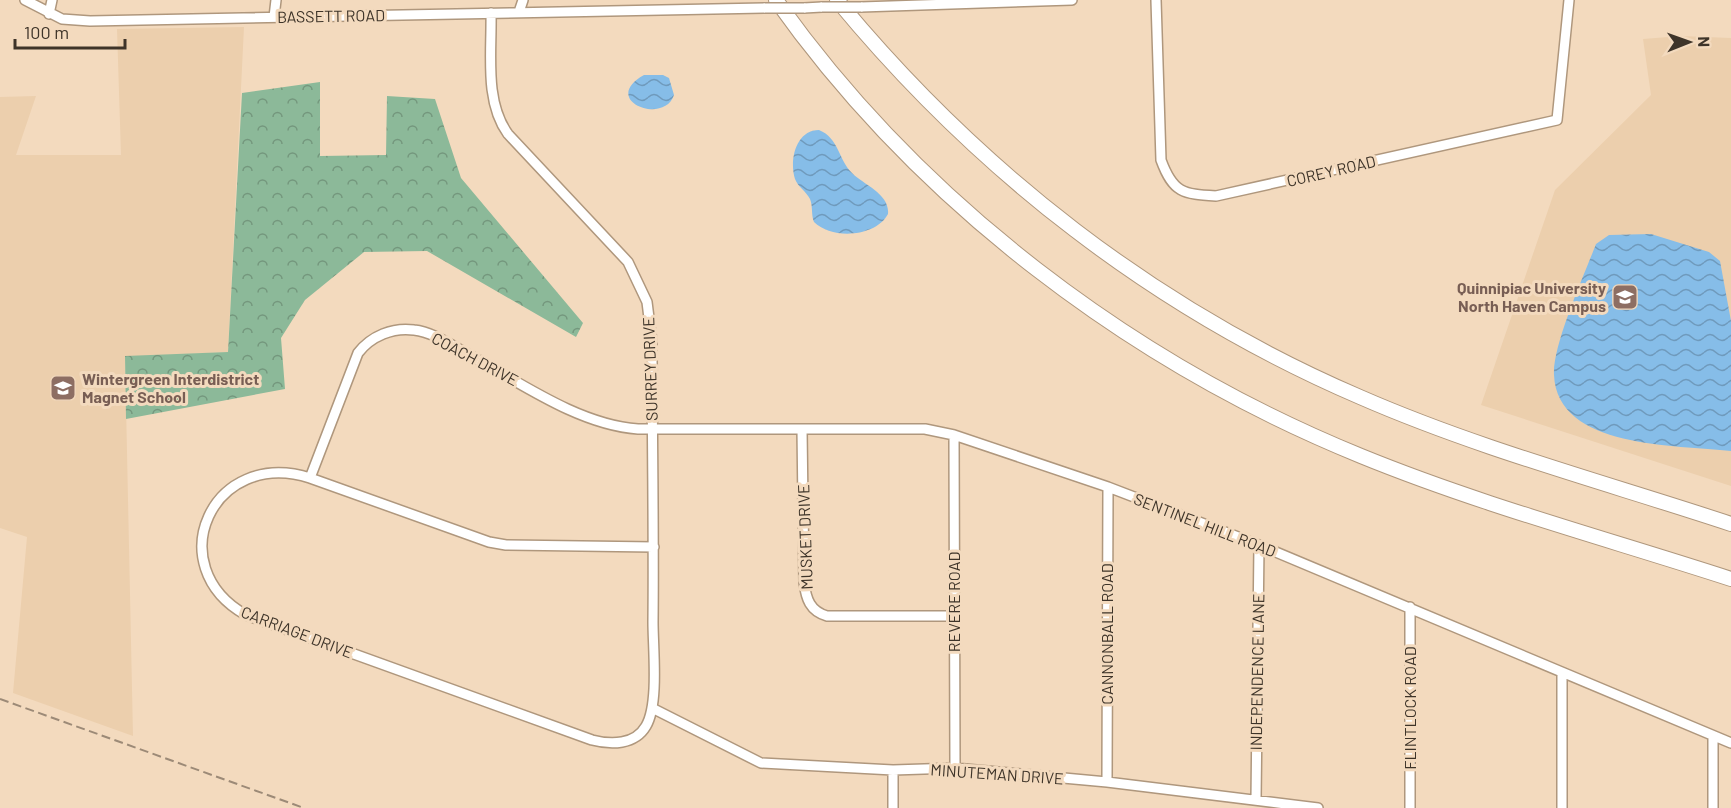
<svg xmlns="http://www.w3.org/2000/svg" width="1731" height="808" viewBox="0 0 1731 808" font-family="Barlow,sans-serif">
  <defs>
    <pattern id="forest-crowns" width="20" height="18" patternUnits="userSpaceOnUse" patternTransform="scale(1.5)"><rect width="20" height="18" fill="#8cb999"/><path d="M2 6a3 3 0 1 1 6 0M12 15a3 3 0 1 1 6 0" fill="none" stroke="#74977d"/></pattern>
    <pattern id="water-waves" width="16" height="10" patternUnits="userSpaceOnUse" patternTransform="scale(1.5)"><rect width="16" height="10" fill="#86bde8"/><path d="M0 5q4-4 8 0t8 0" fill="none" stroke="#6f9abc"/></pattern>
  </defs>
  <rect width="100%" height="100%" fill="#f3dabe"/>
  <path fill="#eccfad" d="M244 27 228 352 125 357 133 736 13 693 27 537 0 528V97L36 96 16 155H121L117 29Z
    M1681 36 1731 38V486L1481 405 1555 190 1651 95 1643 39Z"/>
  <path fill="url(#forest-crowns)" d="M320 82V156L386 155 387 96 435 99 461 178 583 323 576 337 427 251 364 252 305 300 281 338 285 389 126 419 125 356 228 352 242 93Z"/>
  <path fill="url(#water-waves)" d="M644 75H663L669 78 674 95C664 126 599 100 644 75Z
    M819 130C839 138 838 159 852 173 864 185 890 194 888 214 876 237 832 240 814 222 811 215 813 206 810 199 806 191 798 187 795 179 789 160 796 130 819 130Z
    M1651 234 1709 252 1720 261 1731 321V451C1677 445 1557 449 1554 375 1552 346 1585 273 1596 244L1609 235Z"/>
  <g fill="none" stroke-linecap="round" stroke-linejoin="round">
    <g stroke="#af977d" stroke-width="12">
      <path id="minor" d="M25 0 62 19 90 21 765 8
        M1156 0 1161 160C1173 193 1183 194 1216 196L1557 120 1569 0
        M861 7 1072 0
        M804 8 822 7
        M519 12 523 0
        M491 13C492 52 484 101 508 134L628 262 647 302 652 342C652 435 654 528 653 622 653 649 659 704 646 726 635 745 611 745 592 740L246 615C159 566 212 447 310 478L489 542 506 545 654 547
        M49 14 52 0
        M274 17 276 0
        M802 429 804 582C806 599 810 611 827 616H954
        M954 435 955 768
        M310 478 358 353C371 336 393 327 414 330 433 332 451 345 468 354 519 382 579 425 638 429H925L954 435 1108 487 1259 545 1731 743
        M1410 607V808
        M652 708 761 763 893 770 955 768 1107 782 1318 808
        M1713 737V808
        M1107 782 1108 487
        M1256 800 1259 545
        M893 808V770
        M1562 808V673"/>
    </g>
    <g stroke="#af977d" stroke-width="16">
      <path id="highway" d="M776 0C920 203 1132 363 1361 456 1481 505 1608 539 1731 579
        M837 0C979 172 1155 309 1360 397 1479 449 1607 483 1731 524"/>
    </g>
    <use href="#minor" stroke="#fff" stroke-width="9"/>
    <use href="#highway" stroke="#fff" stroke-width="14"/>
    <path stroke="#9c8a77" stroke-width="2" stroke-dasharray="9 4.5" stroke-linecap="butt" d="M0 699 304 808"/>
    <g stroke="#af977d" stroke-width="12" stroke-linecap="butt">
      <path id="minor-bridge" d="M822 7H861
        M765 8H804"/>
    </g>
    <use href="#minor-bridge" stroke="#fff" stroke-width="9"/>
  </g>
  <defs>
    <g id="university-square" transform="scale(1.35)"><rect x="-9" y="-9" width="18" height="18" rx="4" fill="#8d6e63" stroke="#f3dabe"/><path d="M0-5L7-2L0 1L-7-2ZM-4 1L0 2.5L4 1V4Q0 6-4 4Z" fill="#fff"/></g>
    <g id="school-square" transform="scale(1.35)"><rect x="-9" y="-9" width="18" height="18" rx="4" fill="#8d6e63" stroke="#f3dabe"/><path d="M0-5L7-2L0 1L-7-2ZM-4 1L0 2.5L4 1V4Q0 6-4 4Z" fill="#fff"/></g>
  </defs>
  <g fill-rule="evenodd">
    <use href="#university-square" x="1625" y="297"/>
    <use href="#school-square" x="63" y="388"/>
  </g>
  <g text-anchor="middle" stroke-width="6" stroke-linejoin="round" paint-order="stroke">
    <g font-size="16" fill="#3e3429" stroke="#f3dabe">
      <text transform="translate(331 16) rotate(-1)" y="6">BASSETT ROAD</text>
      <text transform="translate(1331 171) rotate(-13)" y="6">COREY ROAD</text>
      <text transform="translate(475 359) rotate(28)" y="6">COACH DRIVE</text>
      <text transform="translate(650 369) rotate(-92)" y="6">SURREY DRIVE</text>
      <text transform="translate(1205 525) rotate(21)" y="6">SENTINEL HILL ROAD</text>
      <text transform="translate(805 537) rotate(-92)" y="6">MUSKET DRIVE</text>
      <text transform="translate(954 602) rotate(-90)" y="6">REVERE ROAD</text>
      <text transform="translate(297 632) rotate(21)" y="6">CARRIAGE DRIVE</text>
      <text transform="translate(1107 634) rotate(-90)" y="6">CANNONBALL ROAD</text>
      <text transform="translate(1257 672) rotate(-89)" y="6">INDEPENDENCE LANE</text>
      <text transform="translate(1410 708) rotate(-90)" y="6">FLINTLOCK ROAD</text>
      <text transform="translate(997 774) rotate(4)" y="6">MINUTEMAN DRIVE</text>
    </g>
    <g font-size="16" font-weight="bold" fill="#785e54" stroke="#f3dabe" text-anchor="end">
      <text x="1606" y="294">Quinnipiac University<tspan x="1606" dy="18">North Haven Campus</tspan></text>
      <text x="82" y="385" text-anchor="start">Wintergreen Interdistrict<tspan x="82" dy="18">Magnet School</tspan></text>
    </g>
  </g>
  <g transform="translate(1689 42) rotate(89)" stroke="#f3dabe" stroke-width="4.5" paint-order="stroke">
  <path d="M0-4.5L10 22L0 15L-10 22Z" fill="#3e3429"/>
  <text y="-9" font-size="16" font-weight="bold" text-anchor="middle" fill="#3e3429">N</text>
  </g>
  <path d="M15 39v9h110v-9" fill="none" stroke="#3e3429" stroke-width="3"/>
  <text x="24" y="39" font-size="18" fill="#3e3429" stroke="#f3dabe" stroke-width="4.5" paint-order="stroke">100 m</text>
</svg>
